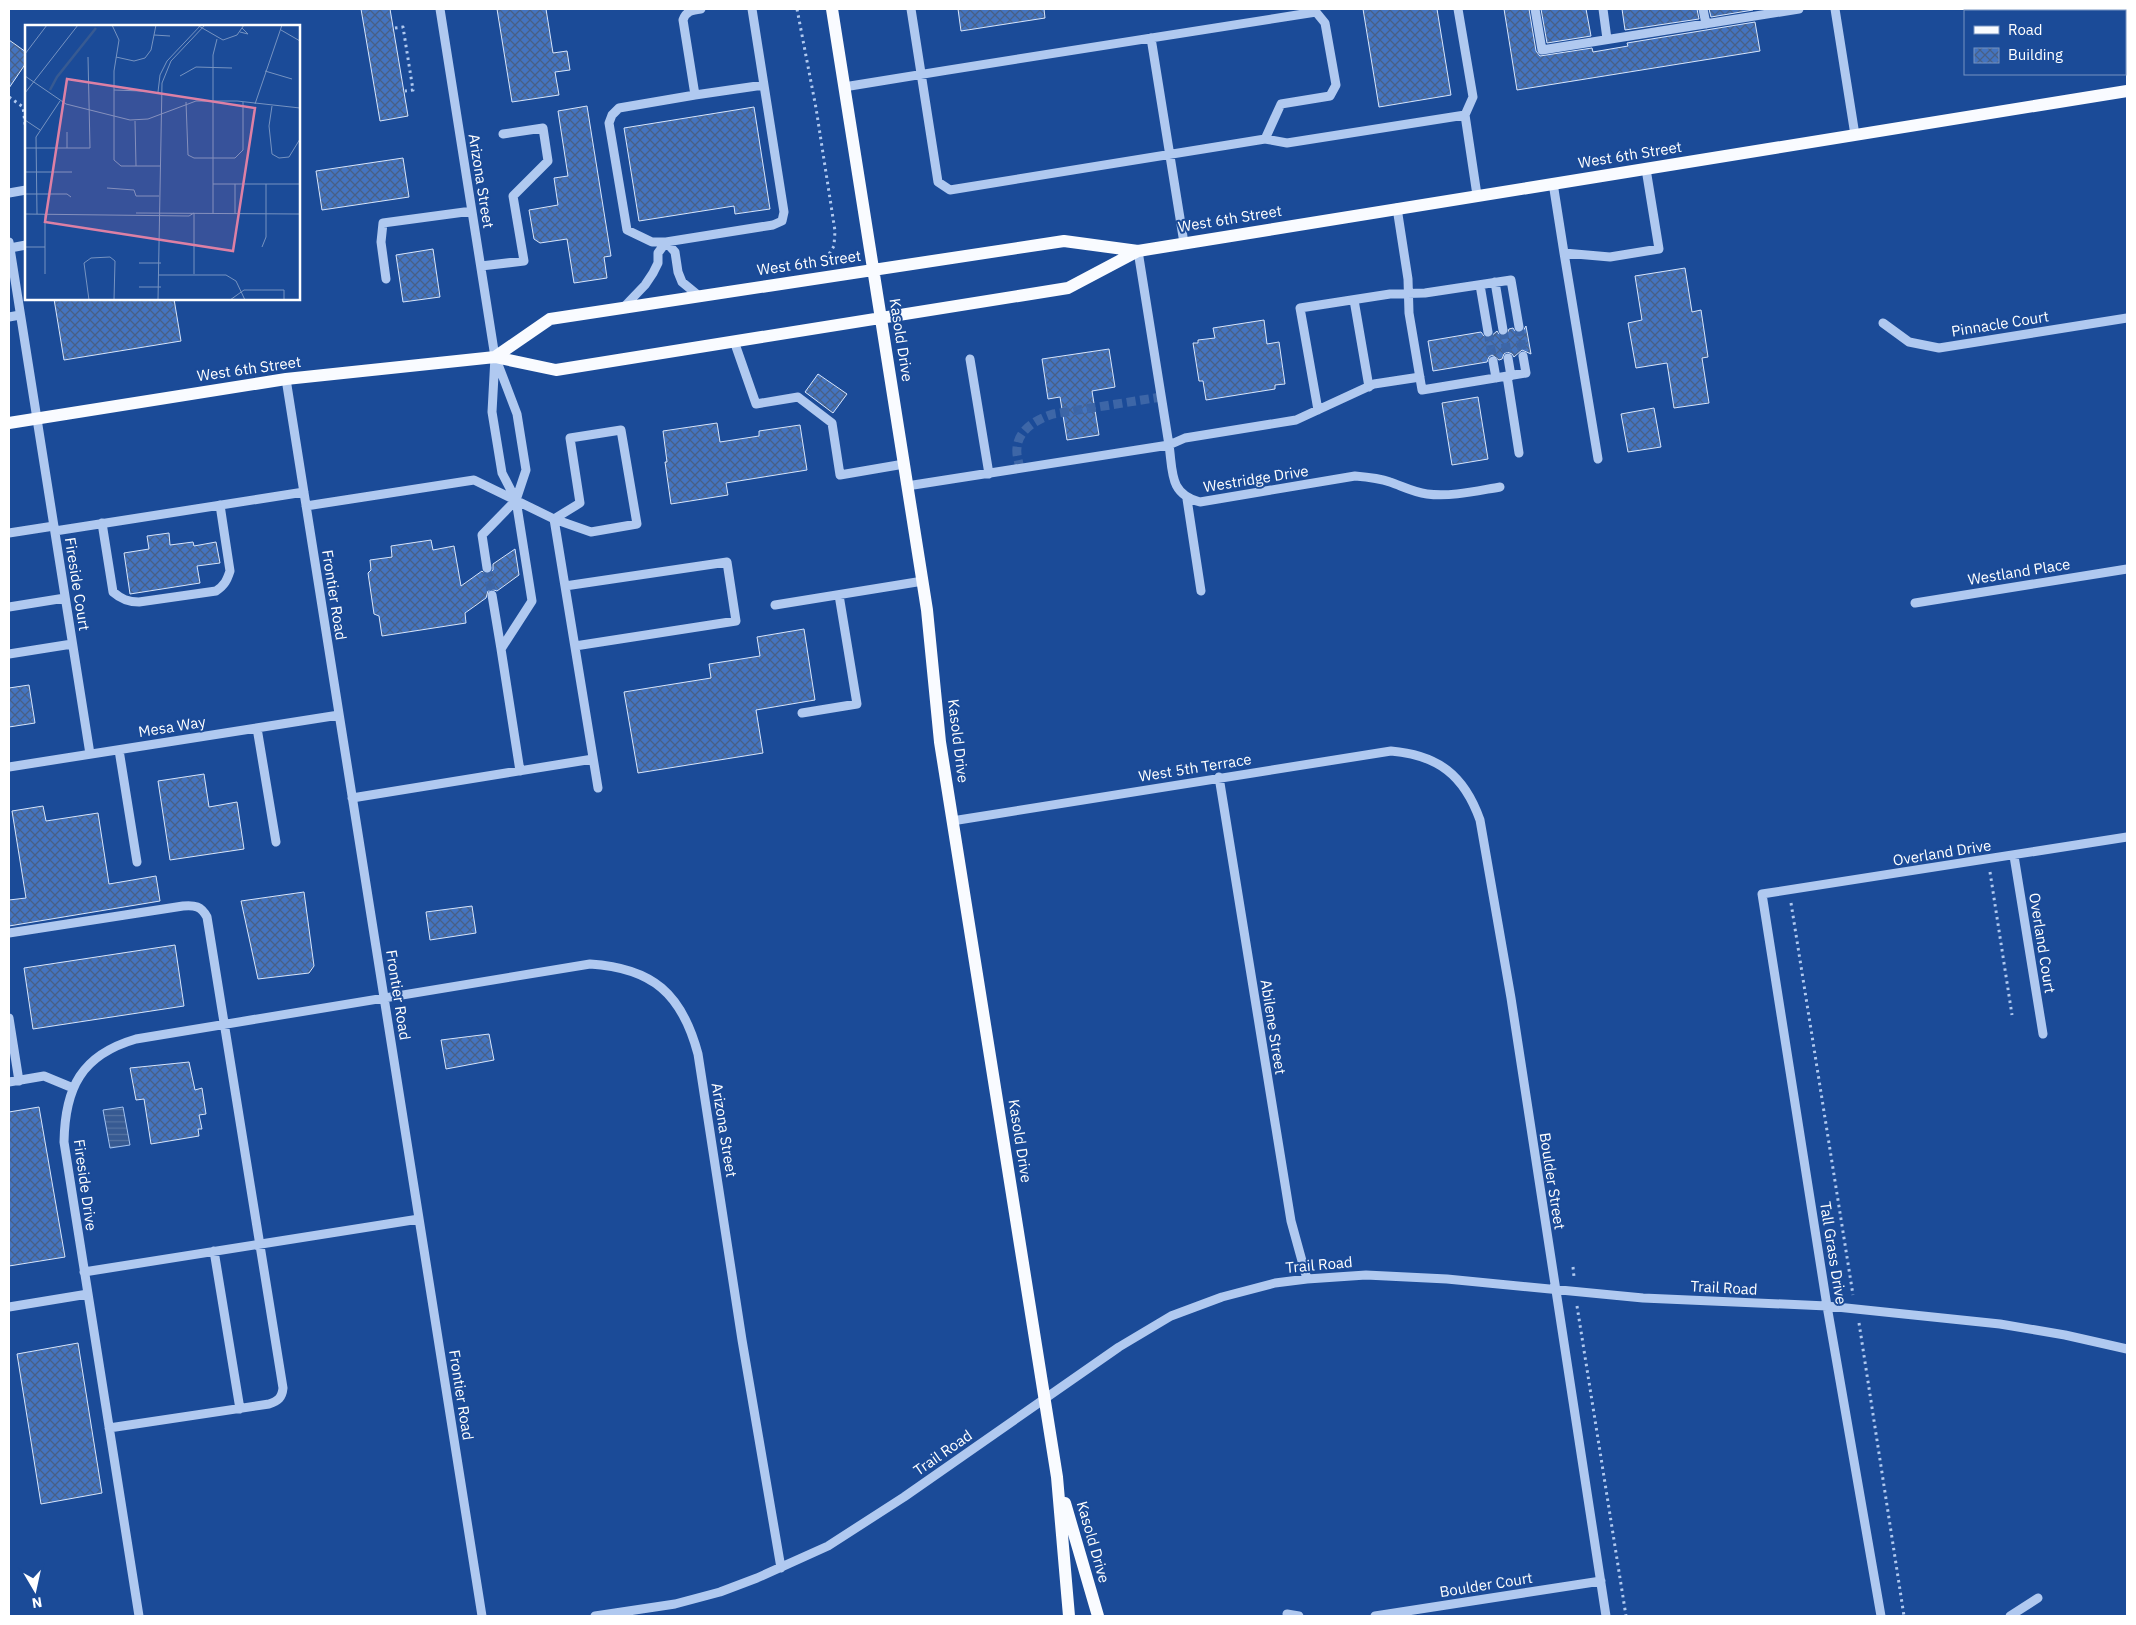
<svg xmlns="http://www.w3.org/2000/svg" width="2136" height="1625" viewBox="0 0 2136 1625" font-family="'IBM Plex Sans',sans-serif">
  <defs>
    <pattern id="water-rules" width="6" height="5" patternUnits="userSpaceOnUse" patternTransform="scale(1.25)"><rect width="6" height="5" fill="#375a92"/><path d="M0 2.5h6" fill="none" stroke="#5573a2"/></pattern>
    <pattern id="building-cross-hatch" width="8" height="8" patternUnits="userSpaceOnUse" patternTransform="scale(1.25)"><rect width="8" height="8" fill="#4474bf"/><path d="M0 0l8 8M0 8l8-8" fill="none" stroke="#486086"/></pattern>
  </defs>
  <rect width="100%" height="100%" fill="#1b4b98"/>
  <path fill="url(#water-rules)" stroke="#a3c3f2" d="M123 1107 130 1145 110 1148 103 1110Z"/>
  <path fill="url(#building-cross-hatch)" stroke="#d7e5fb" d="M361 9H390L408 116 380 121Z
    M497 9H546L553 53 567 51 570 70 555 72 559 95 512 102Z
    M958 9H1044L1045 18 961 31Z
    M1363 9H1437L1451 95 1379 107Z
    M1504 9H1529L1536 51 1540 56 1592 48 1593 52 1628 46 1627 43 1755 22 1760 51 1517 90Z
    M1541 9H1586L1591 36 1547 43Z
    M1622 9H1697L1699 19 1625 30Z
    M1709 9H1753V10L1711 17Z
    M9 40 26 52V63L9 88Z
    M587 106 611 256 604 257 607 278 574 283 567 239 540 243 534 239 529 210 558 205 554 178 568 176 558 111Z
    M754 107 770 209 735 214 734 206 639 221 624 128Z
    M403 158 409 197 322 210 316 171Z
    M433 249 440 297 403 302 396 255Z
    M1685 268 1692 312 1701 310 1708 357 1702 358 1709 403 1674 408 1667 363 1636 368 1628 323 1642 320 1635 276Z
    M54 299H174L181 341 64 360Z
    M1264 320 1267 344 1279 342 1285 384 1275 385V389L1206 400 1203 381H1199L1193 343H1198V340L1215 338 1213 328Z
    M1526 326 1531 354 1522 350 1514 357 1512 354 1507 352 1504 354 1502 359 1499 360 1492 355 1489 357 1487 362 1433 371 1428 341 1481 332 1484 336 1489 338 1497 331 1499 334 1504 336 1507 334 1509 329 1513 328 1515 331 1520 333 1523 331Z
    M1109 349 1115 387 1092 391 1099 435 1067 440 1060 397 1048 399 1042 359Z
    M818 374 847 394 833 413 805 392Z
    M1478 397 1488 459 1452 465 1442 403Z
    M1654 408 1661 447 1628 452 1621 414Z
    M717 423 720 442 759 436V431L800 425 807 470 726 483 728 495 671 504 665 462H667L663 431Z
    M169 533 170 545 193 542 194 546 216 542 220 563 197 566 200 583 130 594 124 553 149 549 147 536Z
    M431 540 433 550 454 546 461 586 482 571 485 574 490 573 493 570V564L515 549 519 575 497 591 491 589 488 591 486 598 465 613 466 623 382 636 379 616 374 614 368 573 371 570 370 560 392 557 391 546Z
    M804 629 815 700 756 710 763 753 638 773 624 692 711 678 709 664 760 656 757 637Z
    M29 685 35 723 9 727V688Z
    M204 774 209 807 237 802 244 849 170 860 158 781Z
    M43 806 46 821 98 813 109 884 156 876 160 901 9 926V900L26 898 12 811Z
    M304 892 314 966 309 973 258 979 241 901Z
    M472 906 476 933 430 940 426 912Z
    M175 945 184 1006 33 1029 24 968Z
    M489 1034 494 1060 446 1069 441 1040Z
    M189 1062 195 1090 202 1088 206 1114 199 1115 202 1129H198L199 1136 151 1144 144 1099 136 1100 130 1068Z
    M39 1107 65 1257 9 1266V1112Z
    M78 1343 102 1493 41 1504 17 1354Z"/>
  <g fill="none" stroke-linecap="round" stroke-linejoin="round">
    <path stroke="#3d66a7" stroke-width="9" stroke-dasharray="9 4.5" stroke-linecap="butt" d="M1519 327 1523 356
      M1503 330 1508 358
      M1488 332 1493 361
      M1020 469C1019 462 1016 455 1017 448 1018 430 1037 419 1053 414L1161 397
      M487 568 492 595"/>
    <path stroke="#b0c9f0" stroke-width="3" stroke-dasharray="2.5 4" stroke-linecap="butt" d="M797 9 816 108 835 231 834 246 829 254
      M395 28 403 27 413 90 405 91
      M9 97 23 107 26 131
      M1990 872 2012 1015
      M1791 903 1853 1295
      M1573 1267 1574 1277
      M1577 1306 1626 1616
      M1859 1323 1904 1616"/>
    <path stroke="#b0c9f0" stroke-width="9" d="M440 9 495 357 492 412 502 473 516 500 532 601 501 649 520 771
      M701 9C692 10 686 11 683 20L695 95 764 85
      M1458 9 1473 97 1465 115
      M1535 9 1542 50 1799 9
      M1603 9 1607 39
      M1703 9 1706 24
      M1835 9 1855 135
      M1151 38 1184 243
      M844 87C1001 61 1158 37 1316 12L1325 23 1336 85 1330 96 1281 104 1265 139 950 190 938 182 911 9
      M695 95 619 108 612 115 609 123 627 230 652 242H666L773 225 782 221 784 212 752 9
      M1265 139 1287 143 1465 115 1477 195
      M1553 183 1564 253 1610 257 1659 249 1646 169
      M9 193 26 190
      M1397 208 1408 279 1409 313 1422 390 1526 373 1523 356
      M9 242 90 754
      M666 242 675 252 678 272 682 282 699 296
      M10 248 26 245
      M1138 251 1169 445 1185 438 1296 420 1374 384 1420 377
      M1564 253 1598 459
      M481 266 524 261 513 196 548 161 543 128 503 134
      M386 279 381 242 383 223 472 211
      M1495 282 1503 330
      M1480 285 1488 332
      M1354 300 1369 387
      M623 308 645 285 653 273 658 263V253L666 242
      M9 317 20 315
      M1883 323 1909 342 1939 348 2127 318
      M734 341 756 404 798 397 832 423 840 475 904 464
      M1508 358 1511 376
      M970 359 989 474
      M1493 361 1496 378
      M1507 376 1519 453
      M286 379 482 1616
      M1318 410 1300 308 1390 294 1425 293 1511 280 1519 327
      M907 486 1169 445C1173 472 1169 494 1200 502L1355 476C1367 477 1379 478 1390 482 1402 486 1413 492 1427 494 1451 497 1476 491 1500 487
      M1187 499 1201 591
      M306 506 474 480 554 519 591 532 637 524 621 430 570 438 580 503 554 519 598 788
      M102 523 113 592C121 599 128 602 139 602L216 591C225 585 227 580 230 571L220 505
      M55 531 304 492
      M9 533 54 526
      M487 568 482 535 516 500 526 470 517 414 496 359
      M565 586 727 562 736 621 575 646
      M492 595 501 649
      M1915 603 2127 569
      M775 605 923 581
      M9 607 65 598
      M9 654 72 644
      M802 713 857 704 839 595
      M257 728 276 842
      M119 750 137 862
      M9 767 339 715
      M1219 777 1291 1221 1307 1279
      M352 798 593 759
      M952 821 1391 751C1438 755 1464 775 1480 820L1511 998 1606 1616
      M2014 856 2043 1034
      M9 933 183 906C195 905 201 906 207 917L283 1388C282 1398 278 1401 269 1404L109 1428
      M9 1018 19 1081
      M9 1082 44 1076 73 1088
      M214 1251 240 1409
      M84 1272 419 1219
      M9 1307 88 1294
      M1287 1614 1299 1616
      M139 1616 64 1142C65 1088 81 1055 136 1039L590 964C653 968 682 994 698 1054L742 1340 781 1568
      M595 1616 675 1604 720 1592 757 1578 828 1546 904 1497 1119 1347 1171 1316 1222 1297 1275 1283 1307 1279 1366 1275 1447 1279 1643 1298 1827 1306 2000 1324 2065 1335 2127 1349
      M1375 1616 1601 1581
      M1881 1616 1827 1306 1762 894 2127 837
      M2010 1616 2038 1598"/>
    <path stroke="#f9fbff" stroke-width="12" d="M832 9 927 610 940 742 1057 1477 1069 1616
      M495 357 550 319 1064 241 1138 251 2127 91
      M9 423 286 379 495 357 556 370 1068 288 1138 251
      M1065 1503 1098 1616"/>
  </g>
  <g text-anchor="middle" stroke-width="4" stroke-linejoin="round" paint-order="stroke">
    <g font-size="15" fill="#fff" stroke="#1b4b98">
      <text transform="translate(1630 155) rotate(-9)" y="5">West 6th Street</text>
      <text transform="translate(481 181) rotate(81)" y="5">Arizona Street</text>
      <text transform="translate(1230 219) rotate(-9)" y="5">West 6th Street</text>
      <text transform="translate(809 263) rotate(-8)" y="5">West 6th Street</text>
      <text transform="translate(2000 324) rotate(-9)" y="5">Pinnacle Court</text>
      <text transform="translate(901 340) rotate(81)" y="5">Kasold Drive</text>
      <text transform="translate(249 369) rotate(-8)" y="5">West 6th Street</text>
      <text transform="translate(1256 479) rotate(-9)" y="5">Westridge Drive</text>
      <text transform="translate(2019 572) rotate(-9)" y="5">Westland Place</text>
      <text transform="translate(77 584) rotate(81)" y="5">Fireside Court</text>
      <text transform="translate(334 595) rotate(81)" y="5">Frontier Road</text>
      <text transform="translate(172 727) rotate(-9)" y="5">Mesa Way</text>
      <text transform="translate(958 741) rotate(83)" y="5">Kasold Drive</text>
      <text transform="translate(1195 768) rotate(-9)" y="5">West 5th Terrace</text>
      <text transform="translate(1942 853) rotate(-9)" y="5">Overland Drive</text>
      <text transform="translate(2042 943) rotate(81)" y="5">Overland Court</text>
      <text transform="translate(398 995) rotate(81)" y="5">Frontier Road</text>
      <text transform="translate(1273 1027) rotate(81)" y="5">Abilene Street</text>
      <text transform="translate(724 1130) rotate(81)" y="5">Arizona Street</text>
      <text transform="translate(1020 1141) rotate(81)" y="5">Kasold Drive</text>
      <text transform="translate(1552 1181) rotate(81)" y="5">Boulder Street</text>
      <text transform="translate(85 1185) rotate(82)" y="5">Fireside Drive</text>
      <text transform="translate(1833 1253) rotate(81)" y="5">Tall Grass Drive</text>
      <text transform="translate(1319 1265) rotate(-5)" y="5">Trail Road</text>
      <text transform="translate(1724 1288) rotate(3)" y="5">Trail Road</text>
      <text transform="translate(461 1395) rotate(81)" y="5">Frontier Road</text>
      <text transform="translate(943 1453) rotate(-35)" y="5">Trail Road</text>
      <text transform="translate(1093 1542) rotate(74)" y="5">Kasold Drive</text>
      <text transform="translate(1486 1585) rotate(-9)" y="5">Boulder Court</text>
    </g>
  </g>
  <g transform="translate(25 25)">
    <rect width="275" height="275" fill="#1b4b98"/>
    <path fill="none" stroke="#375a92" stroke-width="2.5" d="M25 65 32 52 71 3"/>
    <path fill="none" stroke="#7693c1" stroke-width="1" d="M87 0 94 15 89 46V135L96 141H135M172 0 198 15 212 10 219 0M256 5 275 16M215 7 223 9 217 3M129 10 145 11M0 29 22 0M91 32 109 36 120 33 126 25 131 0M240 46 267 54M0 51 41 79 105 95 123 94 171 76H212L275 83M155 51 171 42 207 43M89 65 117 66M133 67 135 50 142 36 176 0M0 68 53 0M161 77 163 130 169 133H210L218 125V77M230 79 257 0M247 81 244 101 247 129 254 133 264 132 275 114M0 95 15 105M110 96 111 141M42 107V123M0 123H65L63 32M0 147H47M188 159H275M82 163 109 165 111 171H134M0 169H42L46 172M111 188 275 189M169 188V249M0 189 164 191 169 188M12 189 11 112 35 76M20 189V249M188 189V30L192 14M210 189V159M0 222H20M237 222 241 212V159M114 238H136M133 250H201L211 256 220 275M114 262H136M64 275 59 238 66 233 85 232 90 236 89 275M133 275 137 58 146 36 180 0M205 275 219 265H259V275"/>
    <path fill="#dd80a5" fill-opacity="0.15" stroke="#dd80a5" stroke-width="2.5" d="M42 54 230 83 208 226 20 197Z"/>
    <rect width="275" height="275" fill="none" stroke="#fff" stroke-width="2.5"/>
  </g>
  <rect width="2136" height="1625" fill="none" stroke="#ffffff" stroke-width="20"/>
  <rect x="1964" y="10" width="162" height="65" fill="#1b4b98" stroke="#7693c1"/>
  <rect x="1974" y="26" width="25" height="8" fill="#f9fbff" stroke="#7693c1"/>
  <text x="2008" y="35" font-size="15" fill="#ffffff">Road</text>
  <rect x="1974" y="48" width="25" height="15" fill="url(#building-cross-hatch)" stroke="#7693c1"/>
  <text x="2008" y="60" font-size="15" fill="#ffffff">Building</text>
  <g transform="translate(35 1590) rotate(171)" stroke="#1b4b98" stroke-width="4" paint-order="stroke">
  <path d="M0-4L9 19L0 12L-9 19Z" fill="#ffffff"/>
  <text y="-8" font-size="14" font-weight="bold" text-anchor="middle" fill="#ffffff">N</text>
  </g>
</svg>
